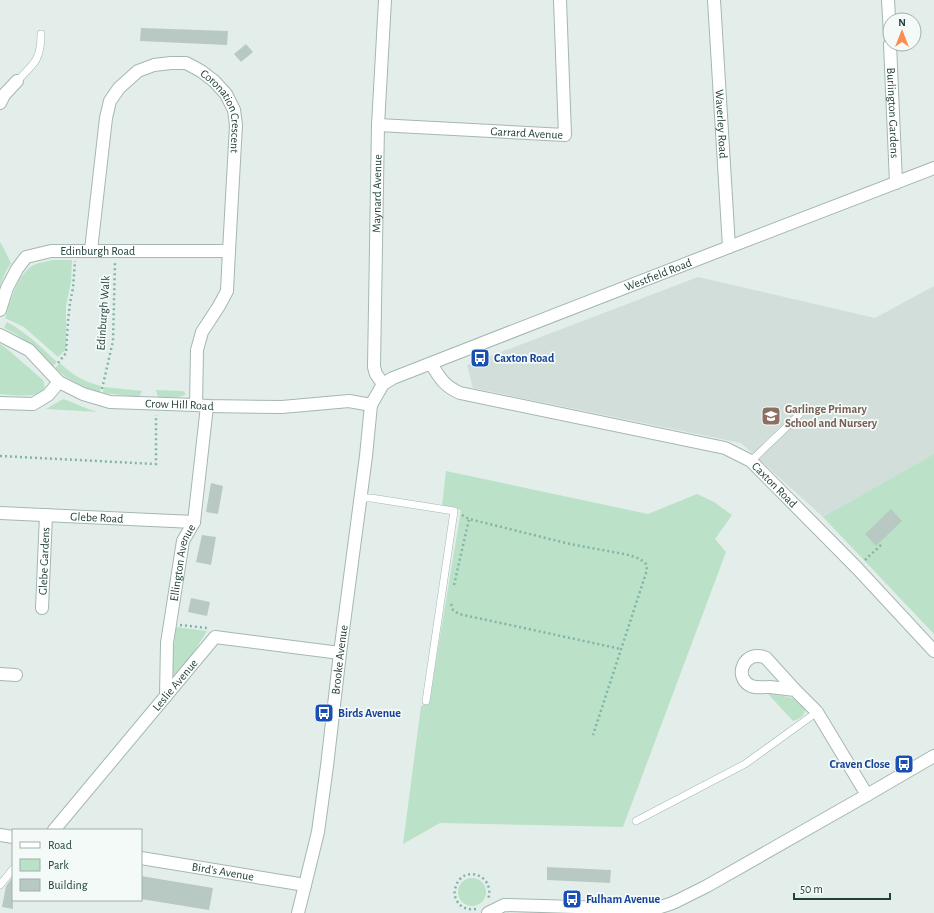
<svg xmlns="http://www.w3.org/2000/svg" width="934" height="913" viewBox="0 0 934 913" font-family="'Alegreya Sans',sans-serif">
  <rect width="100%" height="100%" fill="#e3eeea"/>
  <path fill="#d1ded9" d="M698 277 875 318 934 286V454L823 517 741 443 473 388 467 365Z"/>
  <path fill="#bbe1c8" d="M0 243H1L11 263 6 271 0 286Z
    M52 260H72L71 282 66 306V349L58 357 24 327 5 318C10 303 16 280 28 269 34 263 44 262 52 260Z
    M7 322C27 333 41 347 57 362L52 367C37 351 26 338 6 329L4 327Z
    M0 344 6 348 43 380C53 401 10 395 0 394Z
    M60 363C72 375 85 382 101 386L100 393C83 387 68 380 55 368Z
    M104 387 142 391 139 397 103 393Z
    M156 390 183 391 186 394C179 399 167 397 158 397Z
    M63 399C75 403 86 409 98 412L46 409Z
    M934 454V634L823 517Z
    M446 471 648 514 697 494 714 502 732 515 715 539 726 552 623 827 440 823 403 844 421 706 429 703 461 510 442 506Z
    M176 627 207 631 190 658 173 676 172 675 174 646Z
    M768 694C777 695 807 697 805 711 804 717 798 719 793 721Z
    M458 892a14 14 0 1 1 28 0a14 14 0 1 1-28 0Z"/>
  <path fill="#b8c9c4" d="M141 28 228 31 227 45 140 41Z
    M246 44 253 52 241 62 234 54Z
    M211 483 223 486 218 514 206 512Z
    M891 509 902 521 876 546 865 534Z
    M202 535 216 537 211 565 196 562Z
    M191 598 210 602 207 616 188 612Z
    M547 867 611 870 610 883 547 880Z
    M141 876 213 888 209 910 141 899Z
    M13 877V909L2 907 6 886Z"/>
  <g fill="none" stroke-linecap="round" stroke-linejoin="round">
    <g stroke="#a5b7b2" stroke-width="8">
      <path id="service" d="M17 81C34 64 41 60 41 34
        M751 461 799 415
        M361 498H371L454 511 426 701
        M636 821 745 764 817 712
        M0 885 13 869"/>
    </g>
    <g stroke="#a5b7b2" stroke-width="14">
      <g id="minor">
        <path id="s1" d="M714 0 729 247"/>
        <path d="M888 0 890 35"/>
        <path id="s2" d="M890 44 896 183"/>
        <path d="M0 103 4 95 17 81"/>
        <path id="s3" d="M378 125 565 135 560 0"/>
        <path id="s4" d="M91 250 106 118 110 101 119 88 138 71 154 65 171 63H186L201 71 214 81 226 94 234 110 236 125 229 251 227 291 219 306 202 332 197 350 196 405"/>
        <path id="s5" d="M0 310 7 288 17 269 26 257 51 251H229"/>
        <path id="s6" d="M0 335 29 350 59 382 83 394 110 402 196 405 207 406 282 407 349 401 371 405"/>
        <path id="s7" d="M431 364C441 379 443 385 460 393L725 448 751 461 857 568 934 651"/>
        <path id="s8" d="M383 384 376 374 374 367 378 125 385 0"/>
        <path d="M0 403 33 404 48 395 59 382"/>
        <path id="s9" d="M0 513 194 522"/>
        <path id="s10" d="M42 608 46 515"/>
        <path d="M0 674 16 675"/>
        <path d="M795 690C787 689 778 688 770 687 764 687 757 688 751 686 732 677 745 648 766 658L795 690 817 712 867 795"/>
        <path id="s11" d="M166 696 167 643 183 541 194 522 207 406"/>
        <path id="s12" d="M54 830 215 637 340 653"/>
        <path d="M0 835 13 837"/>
        <path id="s13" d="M141 858 305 885"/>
        <path id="s14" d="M298 913 305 885 318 832 327 766 340 653 366 456 371 405 383 384 393 378 729 247 934 168"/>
        <path d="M488 913 504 905 576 907 623 909H654L670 904 677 901 707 886 867 795 934 756"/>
      </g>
    </g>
    <path stroke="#81b4a9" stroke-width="2.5" stroke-dasharray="2 3" stroke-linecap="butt" d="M58 363 66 353 68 321 70 303 73 288 75 261
      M102 389 113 341 115 263
      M0 456 156 464V415
      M462 515 469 519 570 544 629 555 640 559 646 564 647 570 593 735
      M865 560 881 545
      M454 585 469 519
      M451 604 453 610 459 614 621 649
      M180 625 207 628
      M476 909C468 910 461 908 457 901 454 896 454 891 456 886 463 864 496 875 488 899"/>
    <use href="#service" stroke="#fff" stroke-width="7"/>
    <use href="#minor" stroke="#fff" stroke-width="12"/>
  </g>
  <defs>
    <g id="bus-square" transform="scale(1)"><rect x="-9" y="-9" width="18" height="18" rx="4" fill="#1a4fb4" stroke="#f4faf8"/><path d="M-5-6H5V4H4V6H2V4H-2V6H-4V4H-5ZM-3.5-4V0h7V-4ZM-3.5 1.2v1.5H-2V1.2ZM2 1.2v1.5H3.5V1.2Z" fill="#fff"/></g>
    <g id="school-square" transform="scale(1)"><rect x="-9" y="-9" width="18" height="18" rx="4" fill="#8d6e63" stroke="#f4faf8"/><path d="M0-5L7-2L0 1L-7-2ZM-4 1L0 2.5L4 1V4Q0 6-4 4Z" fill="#fff"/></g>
  </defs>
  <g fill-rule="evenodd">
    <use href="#bus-square" x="480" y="358"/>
    <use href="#school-square" x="771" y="416"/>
    <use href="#bus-square" x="324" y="713"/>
    <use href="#bus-square" x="904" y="764"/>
    <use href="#bus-square" x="572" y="899"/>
  </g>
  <g text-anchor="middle" stroke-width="3.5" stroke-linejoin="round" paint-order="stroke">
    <g font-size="12" fill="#21413c" stroke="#f4faf8">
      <text dy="4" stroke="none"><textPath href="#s2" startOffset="69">Burlington Gardens</textPath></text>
      <text dy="4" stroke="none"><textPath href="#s4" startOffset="306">Coronation Crescent</textPath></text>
      <text dy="4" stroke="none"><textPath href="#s1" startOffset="124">Waverley Road</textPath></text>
      <text dy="4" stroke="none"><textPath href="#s3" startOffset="149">Garrard Avenue</textPath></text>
      <text dy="4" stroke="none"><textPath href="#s8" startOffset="193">Maynard Avenue</textPath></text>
      <text dy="4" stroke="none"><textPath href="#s5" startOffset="132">Edinburgh Road</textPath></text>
      <text dy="4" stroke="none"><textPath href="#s14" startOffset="834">Westfield Road</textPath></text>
      <text transform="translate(103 313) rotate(-86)" y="4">Edinburgh Walk</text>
      <text dy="4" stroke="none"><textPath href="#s6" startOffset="201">Crow Hill Road</textPath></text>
      <text dy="4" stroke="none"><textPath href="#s7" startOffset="375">Caxton Road</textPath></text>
      <text dy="4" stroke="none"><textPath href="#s9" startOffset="97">Glebe Road</textPath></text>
      <text dy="4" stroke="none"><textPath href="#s10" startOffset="47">Glebe Gardens</textPath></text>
      <text dy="4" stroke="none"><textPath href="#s11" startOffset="135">Ellington Avenue</textPath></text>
      <text dy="4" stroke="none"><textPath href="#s14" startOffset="257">Brooke Avenue</textPath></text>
      <text dy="4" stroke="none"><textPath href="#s12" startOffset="189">Leslie Avenue</textPath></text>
      <text dy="4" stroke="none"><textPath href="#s13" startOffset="83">Bird's Avenue</textPath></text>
    </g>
    <g font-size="12" font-weight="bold" fill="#164399" stroke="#f4faf8" text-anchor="start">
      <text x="494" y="362">Caxton Road</text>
      <text x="338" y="717">Birds Avenue</text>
      <text x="890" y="768" text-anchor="end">Craven Close</text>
      <text x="586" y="903">Fulham Avenue</text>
    </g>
    <g font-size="12" font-weight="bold" fill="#785e54" stroke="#f4faf8" text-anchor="start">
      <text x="785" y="413">Garlinge Primary<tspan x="785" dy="14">School and Nursery</tspan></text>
    </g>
  </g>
  <rect x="12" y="829" width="130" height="72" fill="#f4faf8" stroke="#a0b0ad"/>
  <rect x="20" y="842" width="20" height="6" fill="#ffffff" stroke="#a0b0ad"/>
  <text x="48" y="849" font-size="12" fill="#21413c">Road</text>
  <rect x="20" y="859" width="20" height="12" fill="#bbe1c8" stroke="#a0b0ad"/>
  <text x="48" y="869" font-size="12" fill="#21413c">Park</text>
  <rect x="20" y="879" width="20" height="12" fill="#b8c9c4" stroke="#a0b0ad"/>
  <text x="48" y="889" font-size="12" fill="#21413c">Building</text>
  <g transform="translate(902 32)"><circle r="19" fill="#f4faf8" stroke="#a0b0ad"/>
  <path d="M0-3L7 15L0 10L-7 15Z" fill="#fd8c52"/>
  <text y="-6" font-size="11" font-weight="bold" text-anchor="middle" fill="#21413c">N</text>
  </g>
  <path d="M794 893v6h96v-6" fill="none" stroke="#21413c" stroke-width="2"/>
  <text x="800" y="893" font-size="12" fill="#21413c" stroke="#f4faf8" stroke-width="3" paint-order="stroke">50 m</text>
</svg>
